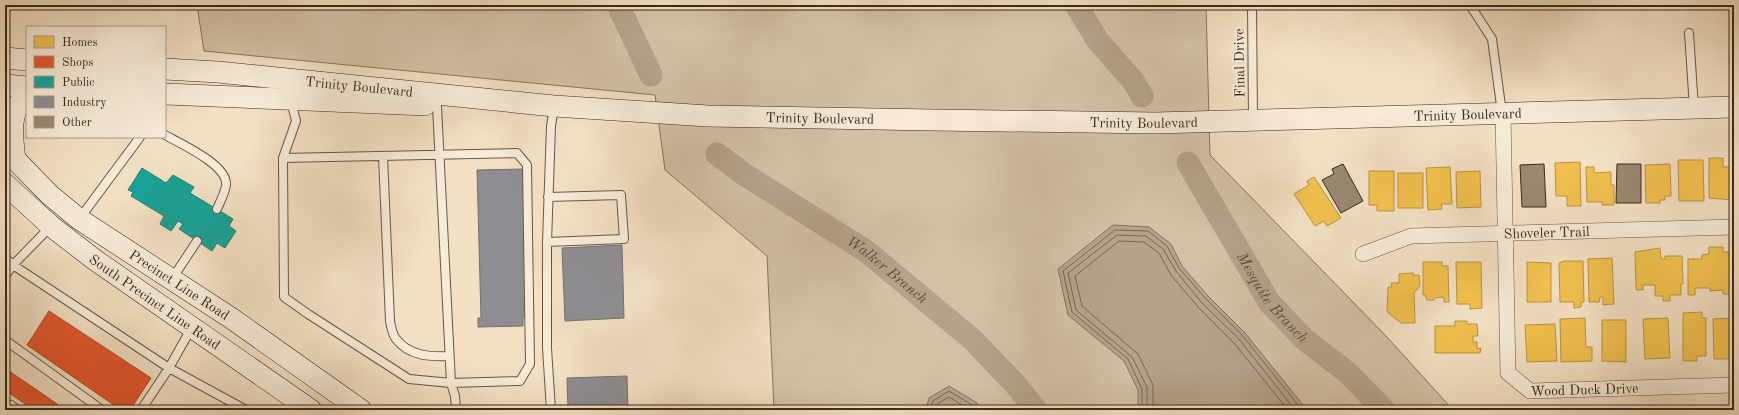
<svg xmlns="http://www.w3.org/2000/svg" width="1739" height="415" viewBox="0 0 1739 415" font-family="'Old Standard TT',serif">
  <rect width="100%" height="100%" fill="#f3e0c3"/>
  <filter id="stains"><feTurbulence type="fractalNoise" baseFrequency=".005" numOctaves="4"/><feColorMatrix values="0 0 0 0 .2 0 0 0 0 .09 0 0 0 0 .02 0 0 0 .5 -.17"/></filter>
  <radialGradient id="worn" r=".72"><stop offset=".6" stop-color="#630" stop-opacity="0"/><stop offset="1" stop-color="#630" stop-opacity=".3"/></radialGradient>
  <path fill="#d3c1a6" stroke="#867560" d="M197 5H1206L1210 155 1386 336 1453 410H774L767 256 665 170 655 95 204 51Z"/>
  <path fill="#b4a289" stroke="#83725c" d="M1113 225 1149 227 1171 244 1182 266 1209 297 1245 333 1307 410H1138V390L1124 361 1068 315 1058 269Z
    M949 386 977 403 982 410H926L929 398Z"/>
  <path fill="#f2c14e" stroke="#ba933e" d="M1709 158H1723V167H1734L1733 200 1709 198Z
    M1678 160H1703L1704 201H1679Z
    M1580 162 1581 206H1567V196H1556L1555 163Z
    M1670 164 1671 196H1665V200H1660V203H1646L1645 165Z
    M1450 167 1452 204H1441L1442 209 1428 210 1426 168Z
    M1586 167H1594V173L1611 172V185H1614V205H1602V202H1587Z
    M1369 171H1394V211H1377V205H1369Z
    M1480 171 1481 207 1457 208 1456 172Z
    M1398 173H1423V208H1398Z
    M1314 177 1341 218 1327 226 1324 221 1315 226 1294 194 1309 185 1307 181Z
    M1709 247H1723V252H1734V294H1723V290L1710 291V288H1695V295H1688V259H1702V255L1709 254Z
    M1660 248 1661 259H1665V256H1682L1683 284H1681V295H1670V301H1663V296H1655V285H1643V290H1636L1635 252Z
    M1612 258 1614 304 1603 305V297H1600L1599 302H1589L1588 259Z
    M1565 261H1583L1584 302H1581V307L1574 308V302H1560L1559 263Z
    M1423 262H1442V266H1448L1449 302H1444V297L1434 298V300H1427L1425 295H1423Z
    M1456 262H1481L1482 308 1470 309V304H1457Z
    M1527 262 1551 263V302H1527Z
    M1413 273V275H1419L1420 286 1414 293 1415 323H1401L1387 312 1388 287H1392L1391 283H1399V274Z
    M1702 312V318H1706V356H1697V361H1683V313Z
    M1585 318 1586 347H1592V361L1561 362 1560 319Z
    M1668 318 1670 358 1645 359 1643 319Z
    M1734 318V359H1714L1713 319Z
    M1602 320H1626V362L1602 361Z
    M1455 321H1467V324H1477L1478 336H1473V342H1477V349L1481 348 1480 353H1435V326H1455Z
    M1555 324 1557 361 1527 362 1525 325Z
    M1610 407H1620V410H1610Z
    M1694 407H1706V410H1694Z"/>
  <path fill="#e4572e" stroke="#b14928" d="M49 311 151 378 130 410H121L27 345Z
    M9 371 66 410H34L5 390V377Z"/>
  <path fill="#17a398" stroke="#217e72" d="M142 168 166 183 173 175 194 187 190 193 233 219 229 226 236 231 225 248 217 243 212 251 179 229 183 224 178 221 171 231 160 224 164 216 131 196 133 192 128 190Z"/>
  <path fill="#8d8d92" stroke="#746f6e" d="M1514 5H1640L1515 9Z
    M524 169 528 316 523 317V326L478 327V318H481L477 170Z
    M622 245 624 318 565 321 562 248Z
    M627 376 628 410H568L567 378Z"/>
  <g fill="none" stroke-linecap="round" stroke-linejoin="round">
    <path stroke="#766651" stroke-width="1" d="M930 410 933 401 949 391 974 406 977 410
      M936 410 937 404 949 397 970 410
      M1142 410V389L1128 359 1072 312 1063 271 1115 230 1148 231 1167 246 1179 268 1206 299 1242 335 1302 410
      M1147 410V387L1132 357 1076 310 1068 273 1117 235 1146 236 1163 249 1176 271 1202 303 1239 339 1295 410
      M1153 410V385L1138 354 1082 306 1075 276 1119 241 1144 242 1159 253 1171 275 1198 307 1234 343 1288 410"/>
    <g stroke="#b4a289" stroke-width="23">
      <path d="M618 5 651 75"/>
      <path d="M1076 5 1098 41 1134 82 1142 96"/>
      <path id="s1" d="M717 154 745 175 866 251 973 340 1015 384 1036 410"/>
      <path id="s2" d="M1188 163 1269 302 1304 339 1348 373 1384 410"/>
    </g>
  </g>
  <path fill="#9a8871" stroke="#392919" d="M1343 164 1363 201 1341 213 1322 180 1334 174 1332 169Z
    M1544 164 1546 207H1522L1520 165Z
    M1617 164H1641V203H1616Z"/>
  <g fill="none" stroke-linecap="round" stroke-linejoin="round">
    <g stroke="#685744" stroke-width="10">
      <path id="lane" d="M1252 5 1253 120
        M1470 5 1492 39 1502 113
        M1689 33 1694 108
        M291 100 296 121 283 158 284 297 308 314 409 379 451 383 455 396 456 410
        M165 135C181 144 228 165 226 185 225 193 220 202 217 209
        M383 156 390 321C391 327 393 335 396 339 409 356 430 357 449 356
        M283 158 517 153 527 165 530 364 520 381 451 383 437 106
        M80 218 140 137
        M547 242 624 239 621 195 548 197
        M5 258 13 265 51 226
        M5 276 13 265 169 368 246 410
        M172 279 197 241
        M5 340 102 410
        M5 404 11 405 18 410
        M141 410 169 368 192 327
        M551 410 547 348V242L551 126 554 107"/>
    </g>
    <g stroke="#685744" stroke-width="16">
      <g id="street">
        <path id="s3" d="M1503 114 1508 373 1530 391 1734 385"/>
        <path id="s4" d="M1363 254 1411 236 1734 227"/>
      </g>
    </g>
    <g stroke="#392919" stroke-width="22">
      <g id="secondary">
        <path d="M5 58 27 60"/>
        <path id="s5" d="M165 69 218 72 554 106 708 116 934 120 1156 123 1734 107"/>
        <path d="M5 85 27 87"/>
        <path d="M165 94 425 105"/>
        <path id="s6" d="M5 149 50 195 79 219 231 318 361 410"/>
        <path d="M15 160C13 142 10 123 17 107 19 102 24 98 27 95"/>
        <path id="s7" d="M5 184 51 226 95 260 311 410"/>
      </g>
    </g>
    <use href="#lane" stroke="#f7ebd8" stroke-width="8"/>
    <use href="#street" stroke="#f7ebd8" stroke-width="15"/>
    <use href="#secondary" stroke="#f7ebd8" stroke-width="21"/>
  </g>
  <g text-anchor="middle" stroke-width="4" stroke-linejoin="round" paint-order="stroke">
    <g font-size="14" fill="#392919" stroke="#f7ebd8">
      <text transform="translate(1239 63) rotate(-91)" y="5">Final Drive</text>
      <text dy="5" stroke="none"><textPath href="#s5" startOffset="195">Trinity Boulevard</textPath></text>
      <text dy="5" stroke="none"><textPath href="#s5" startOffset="1305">Trinity Boulevard</textPath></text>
      <text dy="5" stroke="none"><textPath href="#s5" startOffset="657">Trinity Boulevard</textPath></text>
      <text dy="5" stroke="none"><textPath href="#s5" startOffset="981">Trinity Boulevard</textPath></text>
      <text dy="5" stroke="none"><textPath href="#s4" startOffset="187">Shoveler Trail</textPath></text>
      <text dy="5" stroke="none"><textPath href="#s6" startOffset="222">Precinct Line Road</textPath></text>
      <text dy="5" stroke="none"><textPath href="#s7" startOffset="191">South Precinct Line Road</textPath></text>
      <text dy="5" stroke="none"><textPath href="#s3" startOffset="342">Wood Duck Drive</textPath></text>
    </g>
    <g font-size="15" font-style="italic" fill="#5e4d3b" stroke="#f7ebd8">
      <text dy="5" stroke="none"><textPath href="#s1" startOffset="206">Walker Branch</textPath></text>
      <text dy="5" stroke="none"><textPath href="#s2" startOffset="159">Mesquite Branch</textPath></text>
    </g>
  </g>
  <rect width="1739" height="415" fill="none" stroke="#f3e0c3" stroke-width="20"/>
  <rect x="6" y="6" width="1727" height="403" fill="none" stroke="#392919" stroke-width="2"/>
  <rect x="10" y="10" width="1719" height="395" fill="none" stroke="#392919"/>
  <rect x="26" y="26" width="140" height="112" fill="#f7ebd8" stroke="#ab9d8c"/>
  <rect x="34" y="36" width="20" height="12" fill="#f2c14e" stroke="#ab9d8c"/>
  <text x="62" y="46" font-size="12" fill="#392919">Homes</text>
  <rect x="34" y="56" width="20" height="12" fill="#e4572e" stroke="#ab9d8c"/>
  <text x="62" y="66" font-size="12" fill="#392919">Shops</text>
  <rect x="34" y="76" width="20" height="12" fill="#17a398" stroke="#ab9d8c"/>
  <text x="62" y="86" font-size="12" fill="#392919">Public</text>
  <rect x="34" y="96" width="20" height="12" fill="#8d8d92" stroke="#ab9d8c"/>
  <text x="62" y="106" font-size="12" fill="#392919">Industry</text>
  <rect x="34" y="116" width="20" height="12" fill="#9a8871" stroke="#ab9d8c"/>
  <text x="62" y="126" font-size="12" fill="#392919">Other</text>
  <rect width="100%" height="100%" filter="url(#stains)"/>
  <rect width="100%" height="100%" fill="url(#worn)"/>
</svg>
